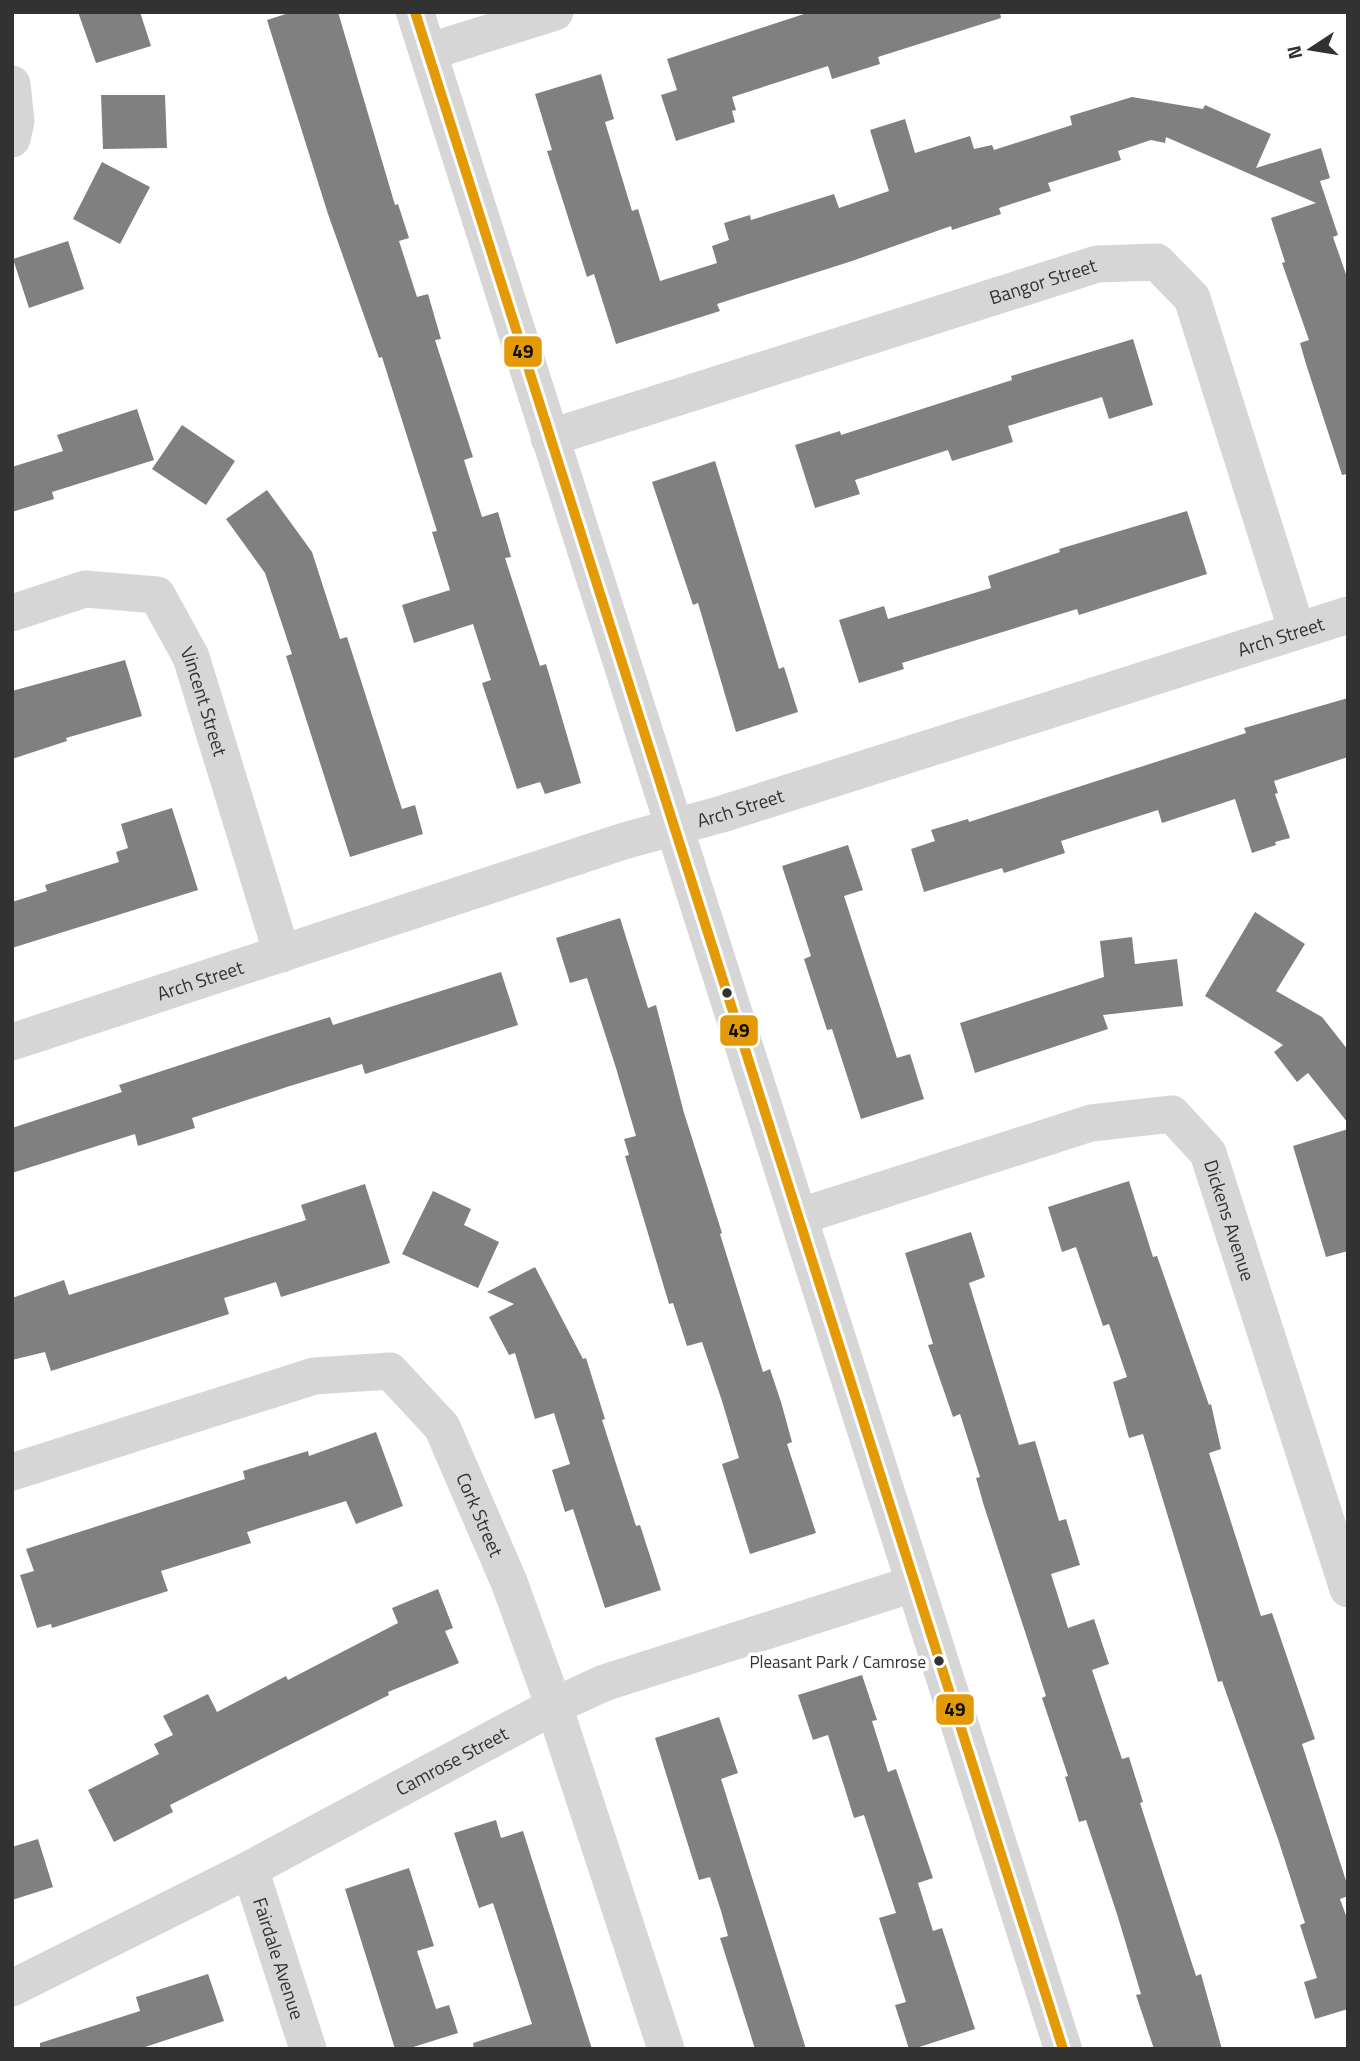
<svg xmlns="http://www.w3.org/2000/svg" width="1360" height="2061" viewBox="0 0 1360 2061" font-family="'Titillium Web',sans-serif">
  <rect width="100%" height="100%" fill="#fff"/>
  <path fill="#808080" d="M78 12H140L151 46 96 63Z
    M292 12H338L395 205 398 204 409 238 399 241 417 297 428 294 441 339 435 340 473 457 464 460 482 517 498 512 511 557 505 558 540 666 546 664 581 783 545 794 540 782 517 789 482 683 491 680 473 624 414 643 402 605 450 590 432 532 437 531 382 357 379 358 328 214 267 20Z
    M810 12H1000L1001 18 878 57 880 64 832 79 828 66 732 97 736 110 732 111 735 122 676 141 661 95 677 90 667 59Z
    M601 74 614 119 605 122 632 211 638 209 660 281 717 263 712 246 729 240 724 223 750 215 751 220 834 194 839 208 889 191 870 130 905 119 915 153 970 136 974 149 992 145 994 150 1072 125 1070 116 1132 97 1203 109 1205 105 1271 134 1256 168 1321 148 1330 178 1320 181 1338 235 1333 237 1348 280V474L1342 475 1306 364 1300 343 1309 340 1282 263 1285 262 1271 218 1316 203 1166 137 1165 143 1151 140 1118 151 1121 160 1048 183 1051 191 999 208 1001 214 952 230 951 226 852 261 717 304 720 311 616 344 594 274 587 277 547 151 552 150 535 94Z
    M101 95H165L167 148 103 149Z
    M102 162 150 187 120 244 73 219Z
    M68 241 84 289 29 308 13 259Z
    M1133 339 1153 405 1109 419 1102 397 1008 426 1013 442 952 461 948 450 855 480 860 494 815 508 795 445 840 431 841 435 1012 380 1011 376Z
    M137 409 154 460 52 492 54 499 12 512V467L63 451 57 435Z
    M182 425 235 461 206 505 152 469Z
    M715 461 779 669 784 667 798 712 736 732 698 603 693 605 652 482Z
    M267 490 312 552 340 639 347 637 402 809 415 805 423 834 350 857 286 656 292 654 265 573 226 519Z
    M1187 511 1207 574 1079 615 1077 609 902 663 904 669 859 683 839 620 884 606 888 619 991 588 988 576 1060 552 1059 549Z
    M125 660 142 716 66 738 67 741 12 759V691Z
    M1348 698V757L1274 781 1278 793 1275 794 1290 838 1275 842 1276 845 1252 853 1235 799 1162 823 1158 810 1061 841 1065 853 1004 873 1002 868 924 892 911 849 935 841 931 830 968 819 969 822 1246 733 1244 728Z
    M172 808 198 890 12 948V902L47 891 45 885 119 862 116 852 128 848 121 824Z
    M848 845 863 890 844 896 897 1058 910 1054 924 1099 861 1119 832 1029 827 1030 804 959 811 956 782 866Z
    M1255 912 1305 944 1276 991 1322 1017 1348 1050V1123L1308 1073 1297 1082 1274 1052 1283 1045 1205 996Z
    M620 918 648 1008 656 1005 684 1113 722 1233 720 1234 763 1372 770 1369 781 1402 792 1442 787 1444 816 1533 750 1554 722 1464 739 1458 722 1401 702 1342 687 1346 673 1303 669 1304 625 1156 629 1155 624 1139 636 1136 616 1068 587 978 570 983 556 938Z
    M1132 937 1135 964 1177 959 1183 1006 1103 1015 1108 1029 975 1073 960 1023 1104 977 1100 941Z
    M501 972 518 1025 365 1074 362 1064 290 1086 192 1118 195 1128 138 1146 135 1134 12 1173V1128L122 1092 119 1085 269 1036 330 1017 333 1025Z
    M1348 1129V1251L1326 1257 1293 1146Z
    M1129 1181 1153 1257 1157 1256 1209 1405 1211 1404 1221 1449 1209 1453 1261 1616 1272 1613 1315 1739 1302 1744 1348 1887V1896L1340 1899 1348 1921V2009L1315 2019 1304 1982 1317 1978 1300 1925 1305 1923 1278 1839 1222 1681 1218 1682 1143 1434 1129 1438 1113 1382 1127 1377 1109 1324 1103 1326 1076 1247 1062 1252 1048 1207Z
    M365 1184 390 1263 281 1297 276 1282 224 1298 229 1314 51 1371 45 1352 12 1360V1298L64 1280 69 1295 306 1220 301 1205Z
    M433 1191 471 1209 464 1225 499 1242 478 1288 402 1254Z
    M971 1232 985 1277 969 1283 1019 1445 1035 1441 1059 1521 1066 1519 1080 1565 1051 1574 1068 1628 1094 1619 1109 1664 1092 1670 1122 1759 1129 1757 1143 1802 1140 1803 1196 1976 1201 1974 1222 2049H1154L1136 1995 1141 1994 1117 1914 1086 1820 1079 1822 1065 1777 1068 1776 1042 1698 1046 1696 984 1506 976 1478 980 1477 960 1414 953 1417 928 1345 933 1344 905 1253Z
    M535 1267 583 1359 586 1358 605 1419 602 1420 636 1526 640 1525 661 1590 605 1608 573 1509 565 1512 552 1470 570 1464 554 1413 535 1419 515 1353 509 1355 489 1317 514 1304 487 1292Z
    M376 1432 403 1506 356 1524 346 1501 247 1532 251 1543 161 1571 168 1591 52 1628 51 1624 37 1628 20 1575 34 1571 26 1549 245 1479 243 1471 308 1451 309 1456Z
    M438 1589 453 1628 445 1631 459 1663 388 1692 389 1695 170 1805 173 1812 114 1842 88 1790 159 1754 154 1744 173 1735 163 1716 208 1694 217 1712 286 1676 288 1680 398 1623 392 1608Z
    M862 1675 877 1720 872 1721 888 1772 896 1769 933 1878 918 1883 933 1931 942 1928 975 2029 913 2049H909L895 2005 906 2002 879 1918 896 1913 864 1815 854 1818 828 1735 813 1740 798 1695Z
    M719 1717 738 1773 721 1779 806 2049H755L720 1938 728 1936 721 1911 710 1877 699 1880 655 1738Z
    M496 1820 501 1838 523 1831 592 2049H474L473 2043 532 2024 493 1903 479 1908 454 1833Z
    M38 1839 53 1887 12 1900V1847Z
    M409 1868 434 1946 417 1951 436 2009 449 2005 458 2033 407 2049H395L345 1889Z
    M208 1974 224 2021 139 2049H40V2043L140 2011 136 1997Z"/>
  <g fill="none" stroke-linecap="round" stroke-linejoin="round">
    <g stroke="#d6d6d6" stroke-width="37">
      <path d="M428 52 555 12"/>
      <path d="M12 84 16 121 12 139"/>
      <path id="s1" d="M549 438 1097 264 1157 262 1192 298 1297 631"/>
      <path id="s2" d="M12 613 85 589 157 595 191 657 282 954"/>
      <path id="s3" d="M12 1042 624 841 722 814 1348 615"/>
      <path id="s4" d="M798 1217 1091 1123 1172 1114 1208 1153 1348 1589"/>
      <path id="s5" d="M12 1472 314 1376 390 1371 442 1427 509 1582 554 1706 666 2049"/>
      <path id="s6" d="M250 1869 308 2049"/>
      <path id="s7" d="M12 1988 250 1869 554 1706 604 1683 913 1584"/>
    </g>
    <path stroke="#d6d6d6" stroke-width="38" d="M415 12 1063 2049"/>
    <g stroke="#fff" stroke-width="16">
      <path id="bus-1" d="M415 12 1063 2049"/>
    </g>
    <use href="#bus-1" stroke="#e39a05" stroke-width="10"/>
  </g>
  <g fill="#323232" stroke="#fff" stroke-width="2.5">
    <circle cx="727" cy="993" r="6"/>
    <circle cx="939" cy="1661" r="6"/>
  </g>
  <g text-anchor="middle" stroke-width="7" stroke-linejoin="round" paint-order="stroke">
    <g font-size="17" fill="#323232" stroke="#fff" text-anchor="end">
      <text x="926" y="1668">Pleasant Park / Camrose</text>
    </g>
    <g font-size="19" fill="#323232" stroke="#fff">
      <text dy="7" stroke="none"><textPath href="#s1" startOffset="518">Bangor Street</textPath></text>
      <text dy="7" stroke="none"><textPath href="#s3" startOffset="1332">Arch Street</textPath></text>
      <text dy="7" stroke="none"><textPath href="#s2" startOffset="266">Vincent Street</textPath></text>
      <text dy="7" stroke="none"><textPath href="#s3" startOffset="765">Arch Street</textPath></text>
      <text dy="7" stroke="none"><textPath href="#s3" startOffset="198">Arch Street</textPath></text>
      <text dy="7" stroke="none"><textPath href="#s4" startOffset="513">Dickens Avenue</textPath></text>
      <text dy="7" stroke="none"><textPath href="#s5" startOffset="565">Cork Street</textPath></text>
      <text dy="7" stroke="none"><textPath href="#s7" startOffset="495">Camrose Street</textPath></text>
      <text dy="7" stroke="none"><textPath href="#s6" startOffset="94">Fairdale Avenue</textPath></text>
    </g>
  </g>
  <g stroke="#fff" stroke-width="2.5">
    <rect x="503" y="335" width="40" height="33" rx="7" fill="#e39a05"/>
    <rect x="719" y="1014" width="40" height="33" rx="7" fill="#e39a05"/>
    <rect x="935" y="1693" width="40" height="33" rx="7" fill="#e39a05"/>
  </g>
  <g font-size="19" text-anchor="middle" font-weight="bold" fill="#111">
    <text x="523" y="358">49</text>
    <text x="739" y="1037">49</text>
    <text x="955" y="1716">49</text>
  </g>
  <rect width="1360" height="2061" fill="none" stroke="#323232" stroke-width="28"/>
  <g transform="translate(1311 49) rotate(258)" stroke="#ffffff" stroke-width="5" paint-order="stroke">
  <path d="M0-5L12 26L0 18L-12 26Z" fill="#323232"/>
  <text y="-10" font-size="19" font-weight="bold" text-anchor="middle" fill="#323232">N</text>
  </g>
</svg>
